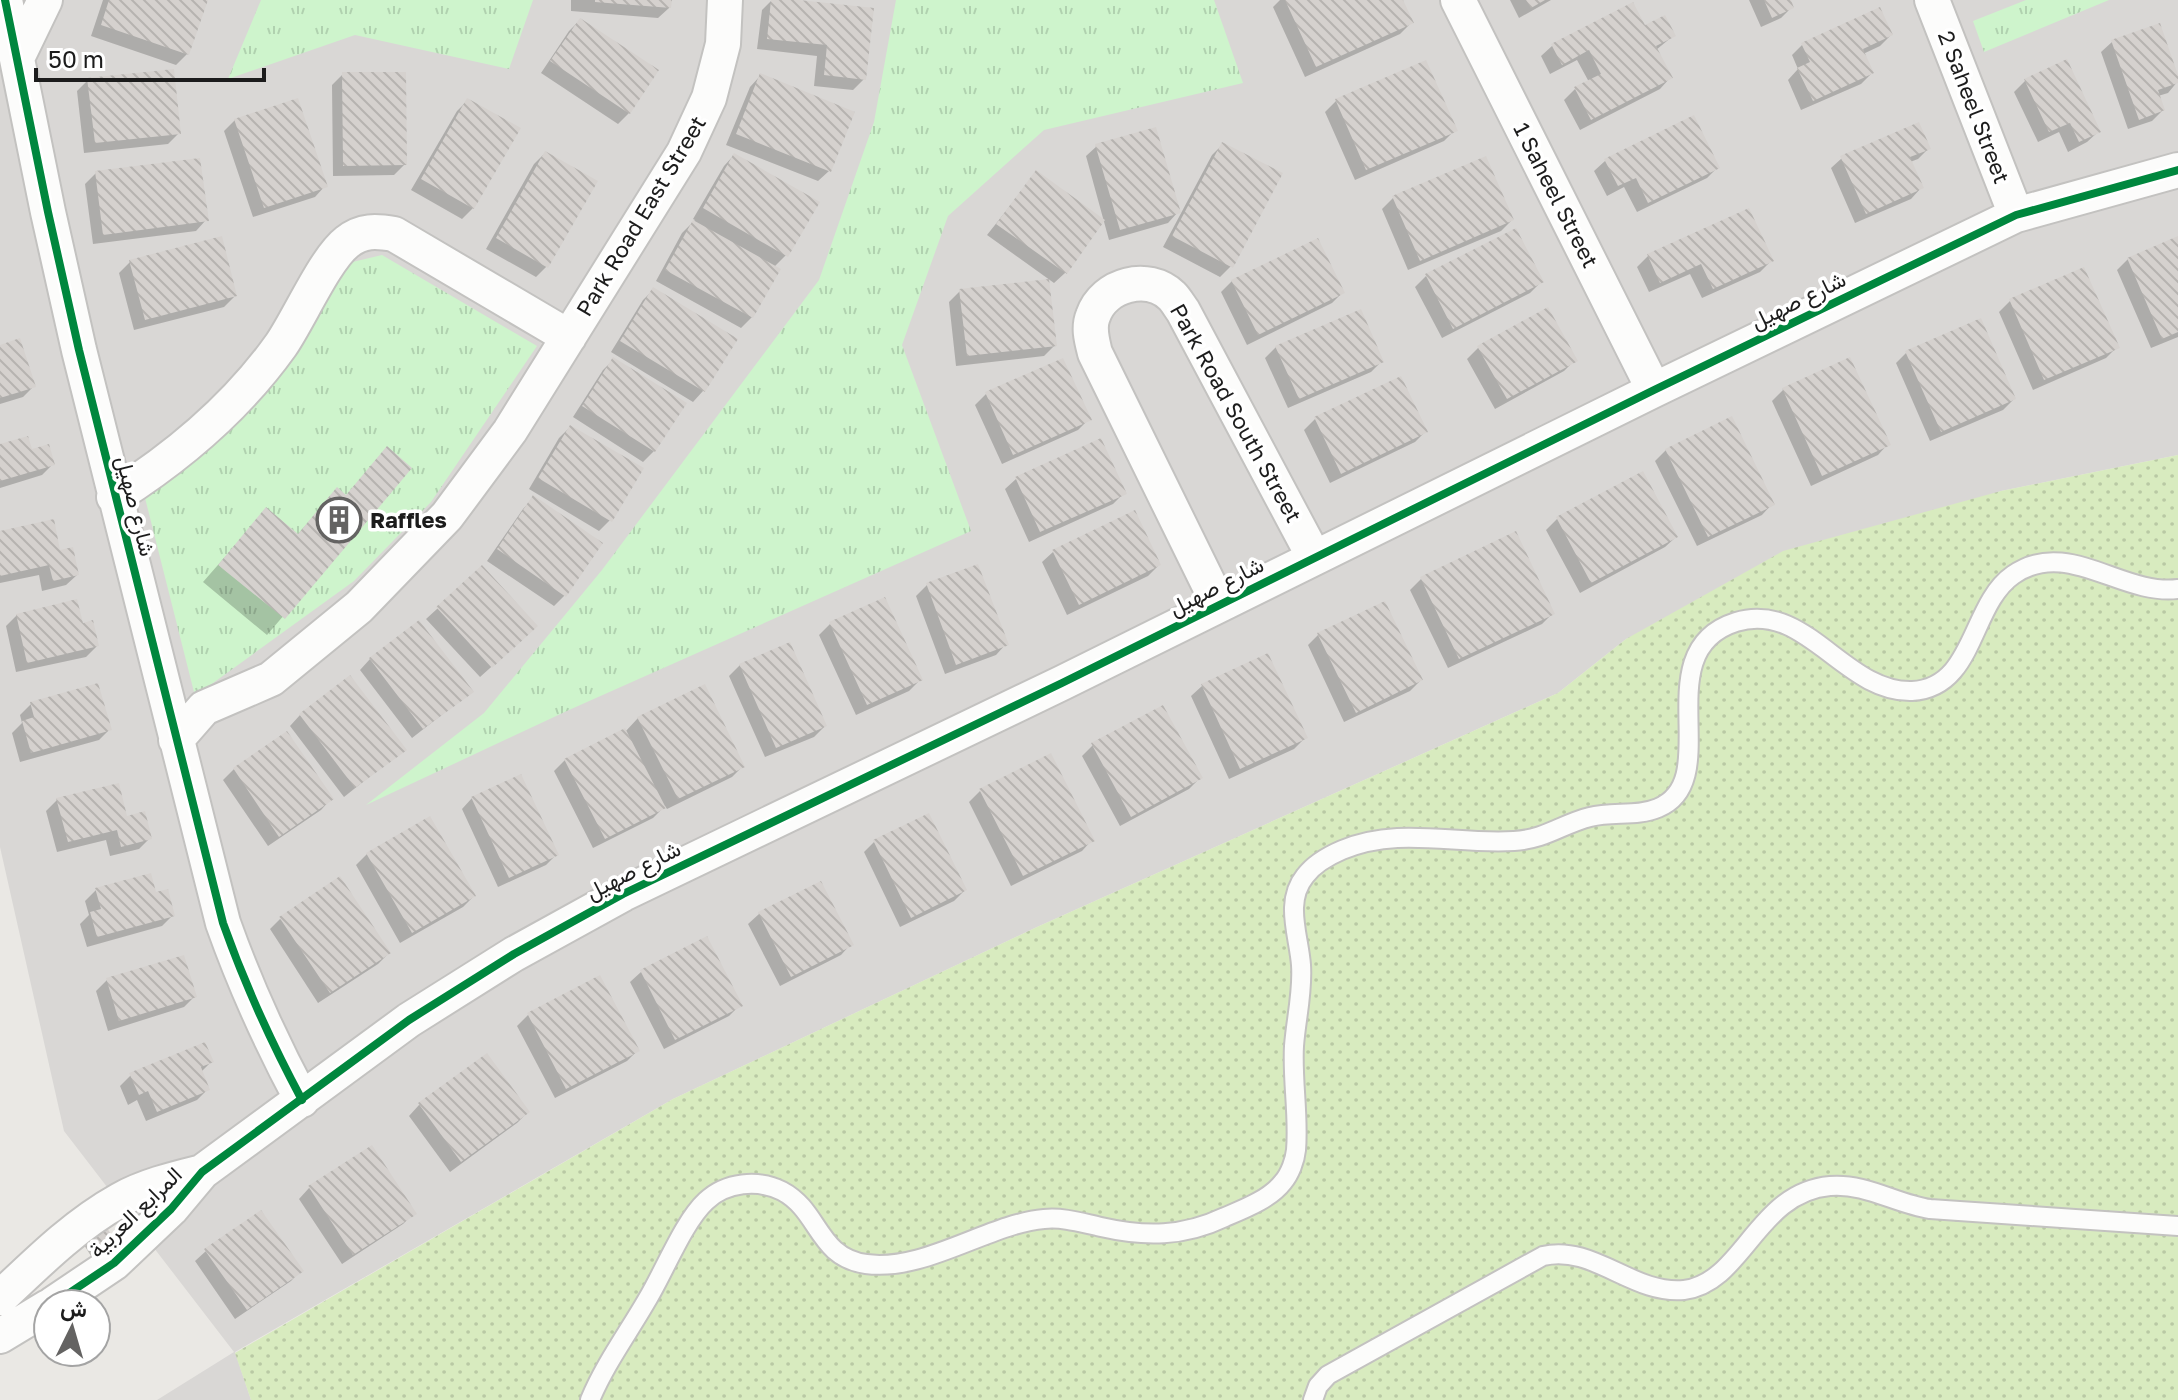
<svg xmlns="http://www.w3.org/2000/svg" width="2178" height="1400" viewBox="0 0 2178 1400" font-family="'Golos Text',Vazirmatn,sans-serif">
  <defs>
    <pattern id="grass-dots" width="8" height="8" patternUnits="userSpaceOnUse" patternTransform="scale(2)"><rect width="8" height="8" fill="#d8ebbf"/><path d="M2 2h.1M6 6h.1" fill="none" stroke="#b9c9a4" stroke-width="1.8" stroke-linecap="round"/></pattern>
    <pattern id="park-tufts" width="24" height="20" patternUnits="userSpaceOnUse" patternTransform="scale(2)"><rect width="24" height="20" fill="#cef4cc"/><path d="M3 7l-1-3M5 7V3M7 7l1-3M15 17l-1-3M17 17v-4M19 17l1-3" fill="none" stroke="#b0d1af"/></pattern>
    <pattern id="building-back-hatch" width="6" height="6" patternUnits="userSpaceOnUse" patternTransform="scale(2)"><rect width="6" height="6" fill="#d5d1ce"/><path d="M-1 5l2 2M0 0l6 6M5-1l2 2" fill="none" stroke="#b6b3b0"/></pattern>
  </defs>
  <rect width="100%" height="100%" fill="#eae8e4"/>
  <path fill="#d9d7d5" d="M0 0H2178V455L2001 491 1626 639 1558 693 1037 927 673 1099 235 1352 251 1400H157L234 1352 64 1131 0 847Z"/>
  <path fill="url(#grass-dots)" d="M2178 455V1400H251L235 1353 673 1099 1037 927 1558 693 1626 639 1783 551 2001 491Z"/>
  <path fill="url(#park-tufts)" d="M261 0H533L509 69 355 35 228 79Z
    M896 0H1214L1243 83 1044 130 948 216 902 345 971 531 569 710 366 805 484 713 602 570 819 280 874 122Z
    M2026 0H2109L1984 52 1973 21Z
    M382 255 537 346 431 502 354 581 195 696 142 486 340 265Z"/>
  <path fill="#0003" d="M103 0H206L187 54 176 65 91 36Z
    M571 0H670L669 8 658 18 571 11Z
    M772 0H780L864 79 853 90 814 86 817 56 757 49 762 10Z
    M1280 0H1401L1411 23 1400 34 1305 77 1273 7Z
    M1510 0H1551L1519 18Z
    M1749 0H1789L1792 7 1781 18 1761 27Z
    M580 20 629 113 618 124 541 73 569 31Z
    M1644 28 1673 36 1656 50 1670 78 1660 89 1580 130 1564 100 1575 89 1589 82 1577 60 1550 74 1541 56 1552 46Z
    M1891 35 1880 46 1863 54 1872 73 1861 84 1801 110 1788 80 1798 69 1792 55 1803 44Z
    M2112 42 2178 81 2168 93 2158 96 2163 110 2152 121 2128 129 2101 52Z
    M1425 62 1455 130 1444 141 1355 180 1325 112 1336 101Z
    M2066 62 2098 132 2087 142 2068 152 2059 132 2038 142 2014 92 2025 81Z
    M343 74 405 164 394 175 333 176 332 85Z
    M760 76 829 171 818 181 726 145 750 87Z
    M88 80 179 133 168 144 84 153 77 91Z
    M468 100 473 208 462 219 411 190 457 111Z
    M235 120 325 186 315 197 253 217 224 131Z
    M1223 144 1231 266 1220 277 1163 247 1212 155Z
    M1097 146 1178 212 1168 223 1109 240 1086 156Z
    M1929 148 1918 159 1910 162 1921 188 1911 199 1855 223 1831 168 1842 158Z
    M545 153 547 266 536 277 486 249 534 164Z
    M734 155 786 255 774 267 752 317 741 328 656 281 682 233 695 220 693 219 724 166Z
    M1485 158 1512 220 1501 231 1408 270 1382 209 1393 198Z
    M1605 161 1718 167 1707 178 1637 212 1624 187 1607 196 1594 171Z
    M96 173 206 220 196 231 93 244 85 184Z
    M1036 173 1065 273 1054 283 987 235Z
    M1515 231 1541 282 1530 293 1442 338 1415 287 1426 276Z
    M2178 238V337L2151 348 2117 270 2128 259Z
    M1648 256 1771 261 1760 272 1702 298 1690 274 1649 292 1637 267Z
    M130 262 235 296 224 307 134 330 119 273Z
    M1232 281 1343 292 1332 303 1247 345 1221 292Z
    M654 289 703 391 693 402 611 352 643 300Z
    M960 291 1055 345 1044 356 956 366 949 302Z
    M2010 301 2117 347 2106 358 2033 390 1999 312Z
    M1547 310 1575 360 1564 371 1495 409 1467 359 1478 348Z
    M0 347 34 386 23 397 0 404Z
    M1276 347 1382 361 1371 372 1288 408 1265 358Z
    M1907 352 2014 399 2003 410 1930 441 1896 363Z
    M614 359 654 451 643 462 573 417 603 370Z
    M1400 379 1426 431 1415 442 1330 483 1304 430 1315 419Z
    M1783 390 1888 444 1878 455 1811 486 1772 401Z
    M986 394 1089 419 1078 430 1002 464 975 405Z
    M570 427 610 520 599 531 529 489 559 438Z
    M0 446 31 451 53 464 42 475 0 488Z
    M387 449 410 468 267 635 203 582 266 510 297 535 337 490 345 497Z
    M1666 450 1772 504 1762 515 1697 546 1655 461Z
    M1642 474 1676 537 1665 547 1580 593 1546 530 1557 519Z
    M1016 479 1124 493 1113 504 1029 542 1005 489Z
    M533 498 565 595 554 606 487 561 523 509Z
    M0 533 59 552 77 575 66 585 42 591 39 575 0 583Z
    M1515 534 1553 613 1542 624 1448 668 1410 590 1421 579Z
    M1053 552 1159 565 1148 576 1067 615 1042 562Z
    M977 567 1006 644 996 655 945 674 916 596 927 585Z
    M482 568 525 637 480 677 426 619Z
    M17 615 81 625 97 646 86 657 16 672 6 626Z
    M830 624 920 680 909 691 856 715 819 635Z
    M1318 635 1421 680 1410 691 1344 722 1308 645Z
    M370 659 471 692 412 738 360 670Z
    M740 665 825 726 814 737 765 757 729 676Z
    M1202 686 1305 738 1294 749 1229 779 1191 696Z
    M31 704 110 729 99 740 20 762 12 733 22 723 20 715Z
    M300 715 404 749 344 797 290 726Z
    M638 718 743 766 732 777 667 809 665 806 653 818 593 848 554 771 565 760 625 732Z
    M1093 745 1200 778 1189 789 1120 826 1082 756Z
    M234 769 331 799 321 810 268 846 223 780Z
    M980 791 1092 840 1082 851 1011 886 969 802Z
    M472 798 556 855 546 865 498 887 462 809Z
    M57 800 126 818 150 838 139 849 110 856 106 840 57 852 46 811Z
    M874 842 965 890 954 901 900 927 864 852Z
    M367 854 474 896 463 907 400 943 356 865Z
    M96 890 173 915 162 926 87 947 80 924 89 915 85 901Z
    M759 914 851 944 841 955 780 986 748 924Z
    M280 919 389 953 378 964 318 1003 270 929Z
    M641 972 740 1005 729 1016 664 1049 630 982Z
    M599 978 637 1051 627 1061 555 1098 517 1026 528 1015Z
    M107 980 195 996 184 1007 108 1031 96 991Z
    M211 1062 201 1072 208 1089 197 1100 146 1121 137 1100 128 1105 120 1086 131 1075Z
    M419 1105 528 1112 517 1123 450 1172 409 1116Z
    M309 1188 414 1213 403 1224 342 1264 299 1199Z
    M81 1240 116 1246 94 1261Z
    M206 1251 301 1270 291 1281 235 1319 195 1261Z"/>
  <path fill="url(#building-back-hatch)" d="M109 0H208L189 55 101 25Z
    M595 0H672L671 8 595 2Z
    M771 0H799L874 8 866 80 824 75 827 45 767 39Z
    M1285 0H1403L1414 23 1316 67Z
    M1526 0H1545L1531 8Z
    M1764 0H1791L1794 8 1772 18Z
    M1633 2 1645 25 1665 15 1676 36 1656 46 1673 78 1591 120 1574 87 1601 74 1589 50 1562 65 1551 44Z
    M1880 7 1893 35 1863 49 1874 73 1813 101 1797 68 1810 62 1801 43Z
    M580 18 659 70 630 114 550 61Z
    M2160 23 2178 75V83L2158 90 2165 110 2139 120 2111 40Z
    M2067 59 2101 132 2079 142 2070 123 2049 132 2024 79Z
    M1426 60 1458 131 1366 170 1335 99Z
    M174 69 181 134 95 143 87 78Z
    M342 72H406L407 165 343 166Z
    M760 73 855 112 831 172 736 134Z
    M298 98 328 187 264 208 234 119Z
    M467 98 521 128 474 209 421 179Z
    M1694 115 1720 168 1648 203 1636 178 1618 186 1604 159Z
    M1919 122 1931 149 1910 157 1924 188 1866 214 1840 156Z
    M1156 127 1181 213 1120 230 1095 144Z
    M1222 142 1283 173 1233 268 1172 236Z
    M545 151 598 181 548 268 496 238Z
    M734 153 820 202 788 257 703 208Z
    M1486 156 1514 220 1420 261 1392 196Z
    M200 158 209 221 103 235 95 171Z
    M1036 170 1105 220 1067 274 996 224Z
    M1749 208 1774 261 1713 289 1701 264 1660 283 1647 254Z
    M693 220 781 269 753 318 665 270Z
    M1516 228 1544 282 1453 329 1425 274Z
    M222 236 237 296 145 320 129 260Z
    M2178 236V332L2162 339 2127 258Z
    M1318 238 1345 293 1258 335 1231 280Z
    M2084 267 2120 348 2044 380 2009 299Z
    M1049 279 1057 346 967 356 959 289Z
    M653 287 738 339 705 392 620 341Z
    M1548 307 1578 361 1507 399 1477 346Z
    M1361 309 1384 362 1299 399 1275 346Z
    M1981 318 2016 399 1941 432 1905 351Z
    M20 338 36 387 0 398V345Z
    M613 357 687 403 655 452 582 406Z
    M1850 357 1891 445 1822 476 1782 388Z
    M1063 358 1092 420 1013 455 985 392Z
    M1401 376 1428 432 1341 474 1314 417Z
    M1732 416 1775 505 1708 537 1665 449Z
    M570 425 644 468 612 522 538 478Z
    M28 436 32 449 49 444 55 465 0 481V444Z
    M1101 438 1127 494 1040 532 1015 477Z
    M387 446 412 468 285 619 218 565 266 507 298 534 337 487 346 495Z
    M1643 471 1678 537 1591 583 1556 517Z
    M533 495 603 543 566 597 497 549Z
    M1135 510 1161 565 1079 605 1052 550Z
    M54 519 60 550 73 547 79 575 53 581 49 565 0 576V531Z
    M1516 531 1555 614 1459 659 1420 577Z
    M978 564 1009 645 956 665 926 583Z
    M482 565 538 626 492 668 436 607Z
    M885 597 923 680 867 705 829 622Z
    M77 599 83 623 93 620 99 646 27 663 16 614Z
    M1385 601 1423 680 1356 713 1317 633Z
    M419 620 474 692 423 729 369 658Z
    M790 642 827 726 776 748 739 664Z
    M1268 653 1308 738 1240 769 1201 684Z
    M350 675 407 750 355 788 299 714Z
    M98 683 112 730 31 753 22 721 34 717 30 702Z
    M705 684 745 767 678 799 637 717Z
    M1163 705 1203 778 1131 817 1091 743Z
    M625 728 666 808 605 839 564 759Z
    M287 731 334 799 279 837 233 768Z
    M1051 753 1095 841 1023 876 979 789Z
    M521 774 559 855 509 878 471 797Z
    M119 783 127 816 145 811 152 839 121 847 117 830 68 842 56 798Z
    M929 813 967 890 911 918 873 840Z
    M430 816 476 896 412 933 366 853Z
    M151 873 156 892 168 889 175 916 97 937 90 912 101 909 95 888Z
    M340 876 391 953 330 993 279 917Z
    M821 881 854 945 791 977 758 912Z
    M707 936 743 1006 675 1040 640 970Z
    M184 955 197 997 119 1021 106 978Z
    M600 975 640 1051 566 1089 527 1013Z
    M205 1042 214 1062 201 1067 210 1090 157 1112 148 1091 139 1095 129 1073Z
    M487 1053 530 1112 461 1162 418 1103Z
    M372 1145 417 1214 353 1255 308 1186Z
    M261 1210 304 1271 247 1310 204 1249Z
    M103 1222 119 1246 99 1258 84 1234Z"/>
  <g fill="none" stroke-linecap="round" stroke-linejoin="round">
    <g stroke="#c3c2c0" stroke-width="22">
      <path id="lane" d="M590 1400C605 1364 628 1333 647 1300 664 1272 684 1221 706 1201 726 1182 758 1179 782 1191 820 1211 817 1257 866 1264 925 1272 988 1224 1044 1219 1064 1217 1082 1223 1101 1227 1145 1237 1183 1237 1225 1217 1244 1209 1270 1199 1283 1182 1290 1174 1295 1160 1296 1150 1299 1116 1292 1080 1294 1046 1296 1019 1303 992 1301 965 1299 936 1284 902 1305 876 1314 864 1328 856 1342 850 1399 826 1455 845 1514 841 1546 839 1562 824 1590 817 1612 811 1637 817 1658 808 1727 780 1644 651 1736 622 1806 600 1844 693 1912 691 1975 688 1970 605 2013 575 2067 537 2121 596 2178 589
        M1313 1400 1318 1386 1328 1375 1543 1256C1593 1244 1633 1295 1684 1290 1743 1283 1757 1192 1830 1186 1866 1183 1896 1204 1930 1209L2178 1226"/>
    </g>
    <g stroke="#c3c2c0" stroke-width="38">
      <path id="street" d="M5 0 48 212 79 350 223 923C245 985 271 1042 302 1100
        M1458 0 1654 390
        M1932 0 2016 215
        M17 58 45 0
        M114 497C179 456 236 408 281 345 299 319 325 259 347 242 362 230 376 231 394 234L569 337
        M1219 605 1095 353C1092 341 1088 328 1093 316 1104 284 1148 273 1172 296 1176 300 1180 307 1183 311L1314 557
        M176 740 204 708 271 679 359 607 447 516 510 431 684 152 709 98 723 44 725 0
        M0 1298C37 1263 75 1225 120 1200 145 1186 174 1179 202 1172
        M53 1304 114 1263 171 1209 202 1172 409 1020 514 954 623 894 1062 683 1654 390 2016 215 2178 170
        M0 1336 48 1307"/>
    </g>
    <use href="#lane" stroke="#fcfcfb" stroke-width="18"/>
    <use href="#street" stroke="#fcfcfb" stroke-width="34"/>
    <g stroke="#fff" stroke-width="13">
      <path id="cycleway" d="M5 0 48 212 79 350 223 923C245 985 271 1042 302 1100
        M53 1304 114 1263 171 1209 202 1172 409 1020 514 954 623 894 1062 683 1654 390 2016 215 2178 170"/>
    </g>
    <use href="#cycleway" stroke="#00873e" stroke-width="8"/>
  </g>
  <defs>
    <g id="building-ring" transform="scale(2.3)"><circle r="9.5" fill="#fff" stroke="#646362" stroke-width="1.5"/><path d="M-4-6H4V6H1V3H-1V6H-4ZM-2.5-4.3h1.7v1.8h-1.7ZM.8-4.3h1.7v1.8H.8ZM-2.5-1h1.7V.8h-1.7ZM.8-1h1.7V.8H.8Z" fill="#646362"/></g>
  </defs>
  <g fill-rule="evenodd">
    <use href="#building-ring" x="339" y="520"/>
  </g>
  <g text-anchor="middle" stroke-width="7" stroke-linejoin="round" paint-order="stroke">
    <g font-size="22" fill="#1c1c1c" stroke="#fff">
      <text transform="translate(1974 107) rotate(69)" y="8">2 Saheel Street</text>
      <text transform="translate(1556 195) rotate(63)" y="8">1 Saheel Street</text>
      <text transform="translate(641 216) rotate(-59)" y="8">Park Road East Street</text>
      <text transform="translate(1798 300) rotate(-26)" y="8">شارع صهيل</text>
      <text transform="translate(1236 413) rotate(61)" y="8">Park Road South Street</text>
      <text transform="translate(136 506) rotate(76)" y="8">شارع صهيل</text>
      <text transform="translate(1216 586) rotate(-27)" y="8">شارع صهيل</text>
      <text transform="translate(633 870) rotate(-27)" y="8">شارع صهيل</text>
      <text transform="translate(135 1212) rotate(-44)" y="8">المرابع العربية</text>
    </g>
    <g font-size="22" font-weight="bold" fill="#1c1c1c" stroke="#fff" text-anchor="start">
      <text x="370" y="528">Raffles</text>
    </g>
  </g>
  <g transform="translate(72 1328) rotate(5)"><circle r="38" fill="#ffffff" stroke="#a4a4a4" stroke-width="2"/>
  <path d="M0-6L14 30L0 20L-14 30Z" fill="#646362"/>
  <text y="-12" font-size="22" font-weight="bold" text-anchor="middle" fill="#1c1c1c">ش</text>
  </g>
  <path d="M36 68v12h228v-12" fill="none" stroke="#1c1c1c" stroke-width="4"/>
  <text x="48" y="68" font-size="24" fill="#1c1c1c" stroke="#ffffff" stroke-width="6" paint-order="stroke">50 m</text>
</svg>
